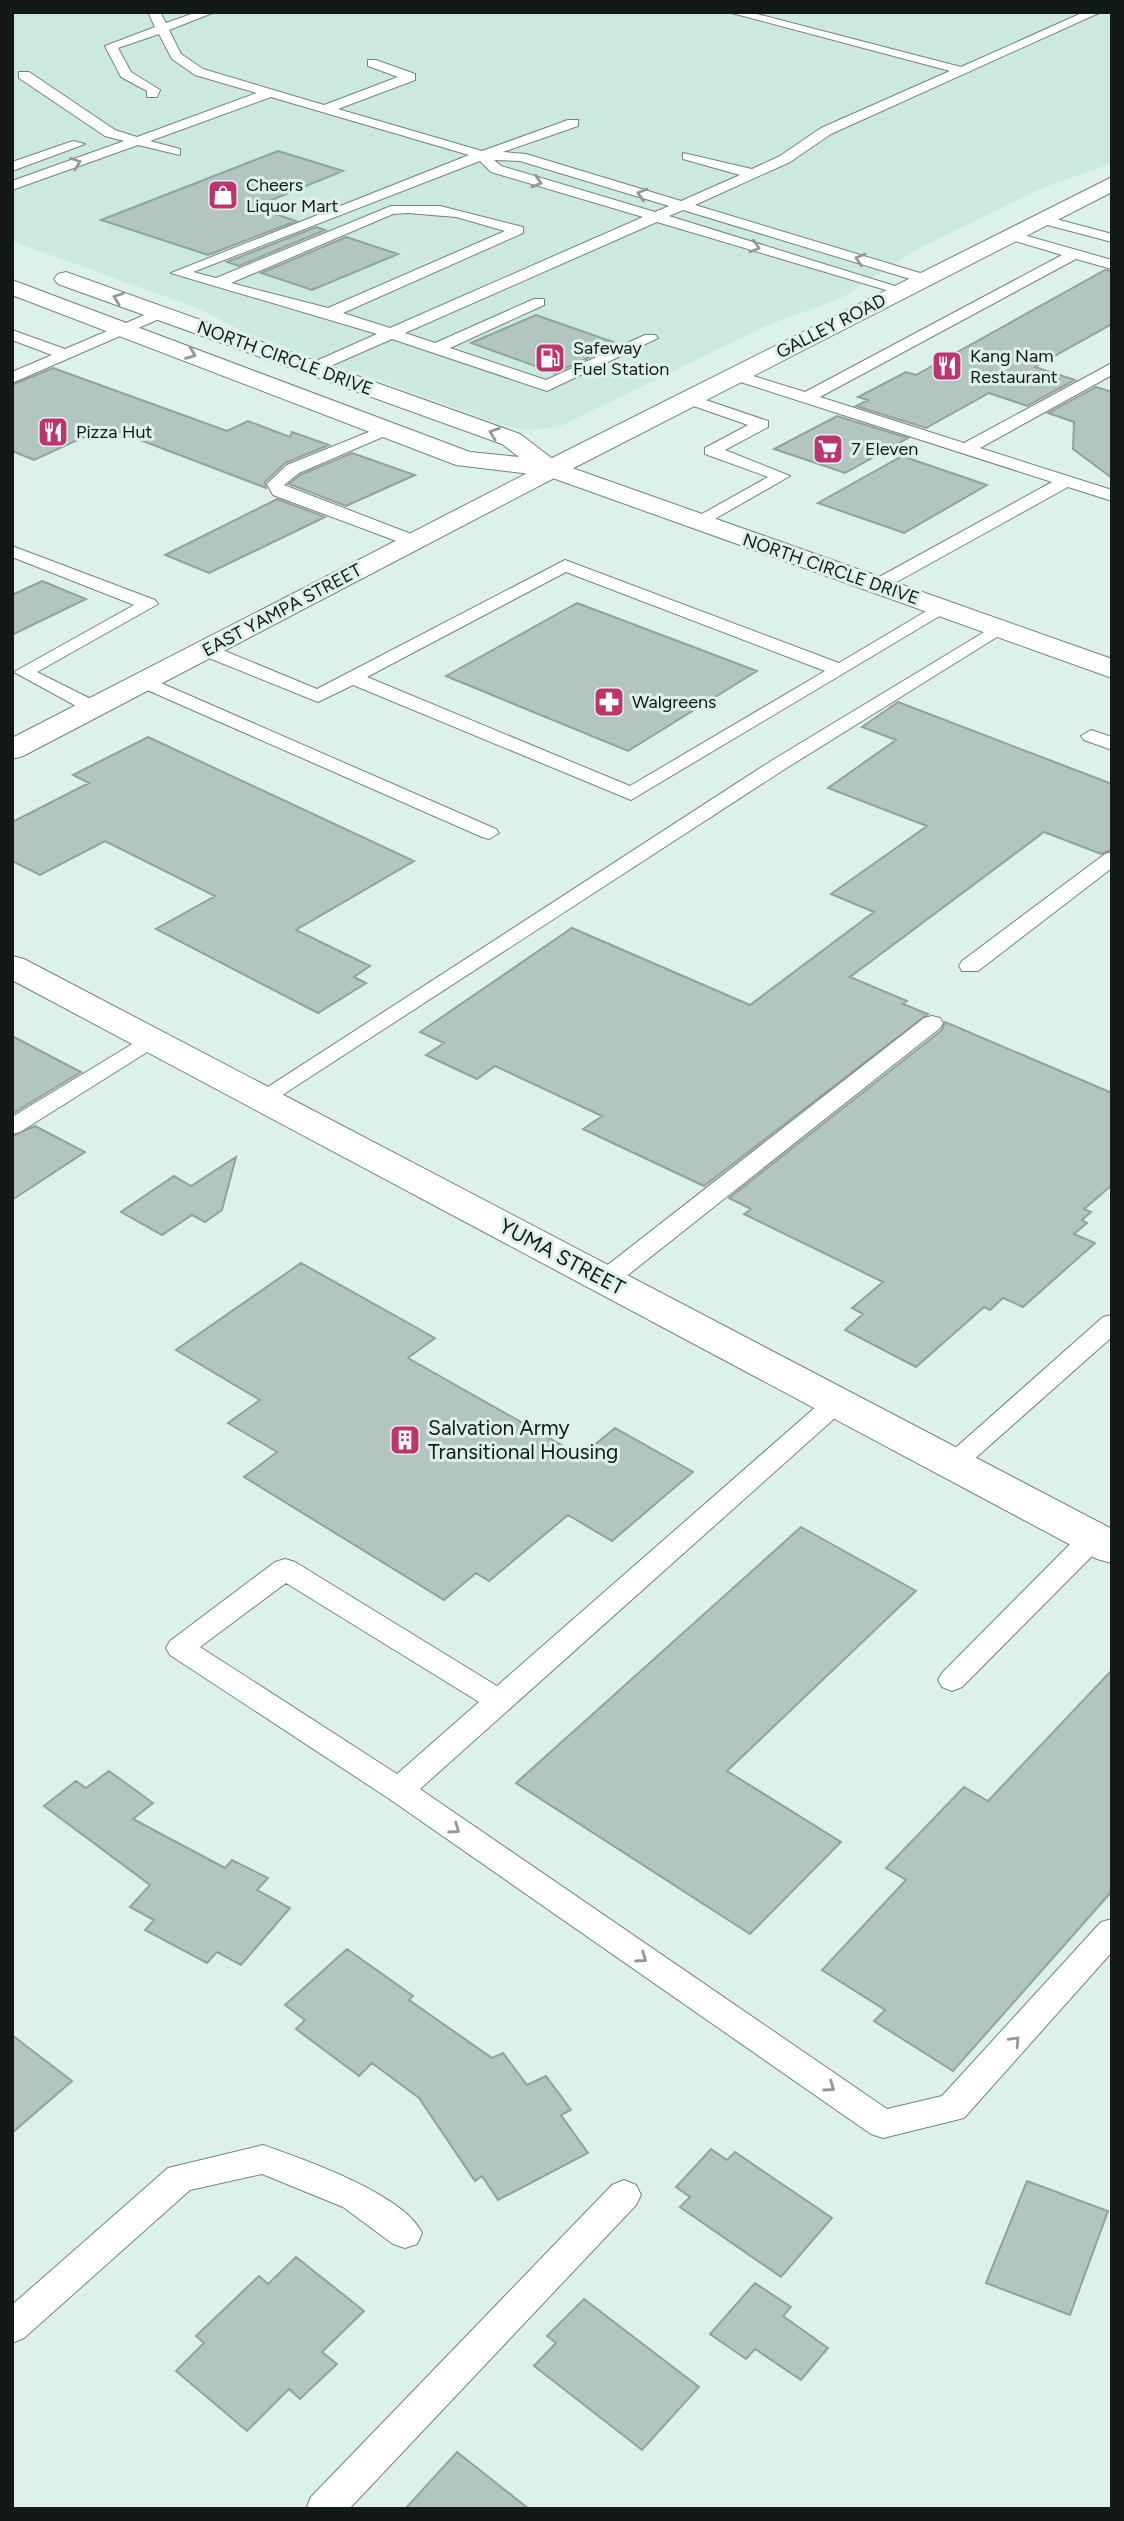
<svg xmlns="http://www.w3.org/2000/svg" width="1124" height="2521" viewBox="0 0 1124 2521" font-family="Figtree,sans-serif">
  <rect width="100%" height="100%" fill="#ddf1ec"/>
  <path fill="#cbe8e1" d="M12 12H1112V163L1040 189 914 251 843 297 766 326 559 427 526 430 505 426 244 332 202 310 12 241Z"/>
  <path fill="#b2c5c0" stroke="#91a39f" stroke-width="2" d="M278 151 343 171 254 207 296 221 208 255 101 220Z
    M316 227 325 230 239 266 227 262Z
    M346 237 398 254 312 290 261 273Z
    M1105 270 1112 271V324L1035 367 1075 380 1027 406 989 393 926 428 856 406 868 400 858 397 906 372 916 375Z
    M536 315 619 344 555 373 471 343Z
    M53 368 227 431 248 421 290 437 292 432 329 445 285 463 265 482 266 488 106 427 34 460 12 451V385Z
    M1096 387 1112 392V478L1073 449 1074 422 1048 413Z
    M837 416 908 438 845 473 774 449Z
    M352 453 415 475 346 506 289 484 300 475Z
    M902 456 987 485 904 533 818 503Z
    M277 499 325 517 209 573 165 555Z
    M42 581 86 599 12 635V595Z
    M577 603 757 671 628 751 446 676Z
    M898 702 1112 784V850L1101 854 1044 832 850 977 907 1001 903 1004 928 1014 704 1186 583 1129 602 1116 495 1066 477 1079 426 1055 444 1043 420 1032 572 928 750 1005 874 912 831 894 927 826 828 788 896 740 862 727Z
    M148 737 414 861 296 930 370 966 354 977 366 983 318 1013 156 929 215 896 105 841 40 875 12 861V822L89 783 73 775Z
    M945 1022 1112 1093V1185L1084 1209 1091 1212 1082 1220 1087 1223 1074 1234 1095 1243 1023 1307 1003 1298 990 1310 984 1307 916 1367 845 1330 863 1314 852 1308 883 1282 744 1214 751 1209 729 1198 942 1030Z
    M12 1036 81 1072 12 1114Z
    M35 1126 85 1152 12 1200V1136Z
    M236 1157 222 1210 205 1222 192 1215 162 1235 121 1212 174 1176 191 1186Z
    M301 1263 435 1338 408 1358 581 1456 615 1428 693 1472 612 1541 568 1515 489 1581 476 1573 444 1600 244 1477 277 1452 228 1423 260 1400 176 1350Z
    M801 1527 916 1591 727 1771 841 1842 750 1934 516 1783Z
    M1112 1670V1891L953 2071 874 2021 885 2010 822 1970 906 1880 886 1868 964 1787 988 1801Z
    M109 1771 153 1803 133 1819 225 1868 232 1860 268 1878 257 1890 290 1908 241 1965 217 1952 207 1963 145 1930 154 1920 130 1907 150 1885 44 1806 76 1781 86 1788Z
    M347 1949 413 1996 409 2000 492 2058 503 2053 527 2085 546 2076 571 2110 561 2115 588 2153 498 2200 482 2176 475 2181 419 2098 372 2063 359 2076 296 2029 305 2020 285 2005Z
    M12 2035 72 2081 12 2133Z
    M711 2149 727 2160 735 2152 832 2218 781 2277 680 2207 690 2197 676 2187Z
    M1027 2181 1108 2211 1070 2315 986 2283Z
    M296 2257 364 2311 322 2352 337 2364 300 2399 289 2389 247 2431 176 2371 204 2343 196 2336 259 2276 268 2284Z
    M755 2283 791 2307 783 2316 828 2348 801 2380 755 2349 746 2359 710 2334Z
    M584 2299 699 2387 642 2450 534 2366 556 2343 547 2336Z
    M457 2452 529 2509H405Z"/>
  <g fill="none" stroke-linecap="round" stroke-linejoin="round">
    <g stroke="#728480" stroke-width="2">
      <path id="service" d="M148 12H160L166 23 197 12H215L169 30 181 54 203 69 324 105 398 77 368 66V60H376L415 74V80L338 109 482 151 568 120H578V126L503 152 526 154 681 201 740 175 683 159V153L752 169 780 156 821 128 950 71 728 12H749L961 67 1084 12H1101L831 134 790 162 695 205 930 276V282H920L683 210 669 216 908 290 901 294 896 293 657 222 405 333 435 343 534 299H544V305L450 348 546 380 645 335H655L658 338 547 391 392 339 319 371H307V365L377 334 171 273 469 155 271 97 150 141 180 149V155L138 145 12 190V181L124 141 105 136 19 78V72H29L115 130 137 137 257 93 195 75 172 59 159 34 118 48 131 72 160 90 157 97H147V91L121 77 105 46 155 27ZM494 160 520 161 669 206 655 212 501 166ZM480 161 491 172 643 217 390 328 343 313 523 233V227L440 206H391L216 278 193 272ZM408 213 456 217 505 231 328 308 231 283 393 214Z
        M73 141 85 144 12 171V162Z
        M1041 215 1112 234V242L1036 222V216Z
        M1010 231 1112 260V269L1076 259 820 397 964 443 1112 363V375L980 448 1112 490V501L1068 487 884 589H872L869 585 872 581 1052 482 728 378 726 375 734 370 805 392 1062 255 1005 238 1003 235Z
        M161 308 169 313 166 316 12 383V372L52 355 12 340V330L65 349Z
        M688 394 768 421V427L725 450 790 476 699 528 690 523 693 519 768 477 705 454V448L748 425 682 402 680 399Z
        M386 425 392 427V433L299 473 284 485 419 537 422 541 419 545H407L273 495 267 484 287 465Z
        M12 546 155 600 158 604 37 672 101 704 104 708 101 712H87L14 672 134 605 12 557Z
        M565 560 839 663 938 604 944 603 953 608 631 800 353 685 318 702 199 654 197 650 206 644 213 646 317 689ZM566 572 825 671 630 786 367 677Z
        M999 623 1005 624 1008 628 1005 632 785 769 270 1103 262 1105 251 1098 771 761Z
        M145 676 496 829 499 833 489 839 482 837 138 686 136 682Z
        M1091 730 1112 737V750L1084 740 1081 736Z
        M1112 852V868L978 971H962L959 966 962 961 1105 854Z
        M932 1016 940 1018 943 1023 940 1028 614 1286H596L593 1280 596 1274 924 1018Z
        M152 1032 163 1039 160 1044 20 1132 12 1134V1117Z
        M1112 1315V1337L962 1470 953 1473 944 1470 940 1464 944 1458 1103 1317Z
        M836 1394 845 1397 849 1403 845 1409 420 1789 887 2109 942 2096 1101 1922 1112 1919V1952L964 2118 883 2138 871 2134 388 1798 170 1655 166 1648 170 1641 275 1562 285 1559 295 1562 497 1686 827 1397ZM286 1583 479 1702 397 1774 200 1647Z
        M1093 1528 1103 1531 1107 1538 1103 1545 962 1687 952 1691 942 1687 938 1680 942 1673 1083 1531Z
        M263 2145C303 2159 404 2194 422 2233L417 2244 405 2248 393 2244 343 2207 262 2174 190 2190 24 2338 12 2343V2305L168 2168Z
        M624 2180 636 2185 641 2195 636 2205 349 2509H306L311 2497 612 2185Z"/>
    </g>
    <g stroke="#728480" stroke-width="2">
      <path id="minor" d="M12 956 24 959 1112 1529V1563L1097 1559 12 980Z"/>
    </g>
    <g stroke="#728480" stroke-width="2">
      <path id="tertiary" d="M551 461 560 463 564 469 560 475 23 756 12 759V738Z"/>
    </g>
    <g stroke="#728480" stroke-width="2">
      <path id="secondary" d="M1112 177V192L560 475H542L538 469 542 463Z"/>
    </g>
    <g stroke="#728480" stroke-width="2">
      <path id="primary" d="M66 272 520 434 558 463 1112 659V678L547 476 456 465 12 295V280L470 452 519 457 502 444 58 284 54 279 58 274Z"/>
    </g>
    <use href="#service" fill="#fff" fill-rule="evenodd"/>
    <use href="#minor" fill="#fff" fill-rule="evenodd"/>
    <use href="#tertiary" fill="#fff" fill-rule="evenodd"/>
    <use href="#secondary" fill="#fff" fill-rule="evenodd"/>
    <use href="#primary" fill="#fff" fill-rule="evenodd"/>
  </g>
  <defs><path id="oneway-chevron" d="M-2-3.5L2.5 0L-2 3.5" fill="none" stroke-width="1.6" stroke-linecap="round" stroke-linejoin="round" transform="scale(1.75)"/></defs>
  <g stroke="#949897">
    <use href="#oneway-chevron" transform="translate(76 163) rotate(-20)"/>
    <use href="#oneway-chevron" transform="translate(537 182) rotate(17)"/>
    <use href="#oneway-chevron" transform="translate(642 194) rotate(-163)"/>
    <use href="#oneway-chevron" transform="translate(755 247) rotate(17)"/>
    <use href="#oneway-chevron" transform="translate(860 259) rotate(-163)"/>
    <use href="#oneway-chevron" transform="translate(118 298) rotate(-160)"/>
    <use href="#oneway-chevron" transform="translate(191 354) rotate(21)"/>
    <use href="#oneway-chevron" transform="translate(494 433) rotate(-160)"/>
    <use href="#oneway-chevron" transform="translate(455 1829) rotate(35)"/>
    <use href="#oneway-chevron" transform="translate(642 1958) rotate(35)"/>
    <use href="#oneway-chevron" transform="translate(1015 2041) rotate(-47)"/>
    <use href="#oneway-chevron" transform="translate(830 2087) rotate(35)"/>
  </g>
  <defs>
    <g id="shop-square" transform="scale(1.575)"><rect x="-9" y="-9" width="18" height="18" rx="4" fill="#be346e" stroke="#ddf1ec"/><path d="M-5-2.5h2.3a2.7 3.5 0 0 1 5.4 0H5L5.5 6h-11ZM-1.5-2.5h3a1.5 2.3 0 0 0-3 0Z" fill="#fff"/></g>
    <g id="fuel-square" transform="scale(1.575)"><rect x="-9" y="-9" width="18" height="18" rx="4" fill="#be346e" stroke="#ddf1ec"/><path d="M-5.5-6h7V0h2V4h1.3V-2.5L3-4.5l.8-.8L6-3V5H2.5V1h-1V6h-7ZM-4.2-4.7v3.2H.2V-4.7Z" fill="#fff"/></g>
    <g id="restaurant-square" transform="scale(1.575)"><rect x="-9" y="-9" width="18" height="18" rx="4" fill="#be346e" stroke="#ddf1ec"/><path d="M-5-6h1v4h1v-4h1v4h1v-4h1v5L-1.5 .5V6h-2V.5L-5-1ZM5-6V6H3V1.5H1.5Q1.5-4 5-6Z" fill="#fff"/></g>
    <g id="supermarket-square" transform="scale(1.575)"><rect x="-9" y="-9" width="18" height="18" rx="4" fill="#be346e" stroke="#ddf1ec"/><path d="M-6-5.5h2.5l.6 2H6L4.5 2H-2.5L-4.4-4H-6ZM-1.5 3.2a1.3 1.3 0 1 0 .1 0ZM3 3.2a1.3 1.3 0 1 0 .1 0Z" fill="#fff"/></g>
    <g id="pharmacy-square" transform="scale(1.575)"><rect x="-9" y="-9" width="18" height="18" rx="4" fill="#be346e" stroke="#ddf1ec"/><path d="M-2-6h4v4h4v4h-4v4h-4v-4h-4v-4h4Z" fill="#fff"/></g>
    <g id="building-square" transform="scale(1.575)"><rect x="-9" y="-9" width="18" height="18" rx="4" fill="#be346e" stroke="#ddf1ec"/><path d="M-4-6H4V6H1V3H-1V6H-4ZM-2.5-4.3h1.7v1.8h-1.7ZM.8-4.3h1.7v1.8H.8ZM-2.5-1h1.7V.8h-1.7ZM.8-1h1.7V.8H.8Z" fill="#fff"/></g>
  </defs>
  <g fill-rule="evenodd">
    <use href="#shop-square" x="223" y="195"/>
    <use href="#fuel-square" x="550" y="358"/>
    <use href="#restaurant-square" x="947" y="366"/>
    <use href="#restaurant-square" x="53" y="432"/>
    <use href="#supermarket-square" x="828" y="449"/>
    <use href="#pharmacy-square" x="609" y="702"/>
    <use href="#building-square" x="405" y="1440"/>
  </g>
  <g text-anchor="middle" stroke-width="6" stroke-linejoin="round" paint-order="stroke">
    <g font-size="18" fill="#121918" stroke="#ddf1ec" text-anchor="start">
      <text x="246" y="191">Cheers<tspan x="246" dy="21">Liquor Mart</tspan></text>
      <text x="573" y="354">Safeway<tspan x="573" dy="21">Fuel Station</tspan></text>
      <text x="970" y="362">Kang Nam<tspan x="970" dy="21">Restaurant</tspan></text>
      <text x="76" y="438">Pizza Hut</text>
      <text x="851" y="455">7 Eleven</text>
      <text x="632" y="708">Walgreens</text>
    </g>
    <g font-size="18" fill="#121918" stroke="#ddf1ec">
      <text transform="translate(831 326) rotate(-27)" y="6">GALLEY ROAD</text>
      <text transform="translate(285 358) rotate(20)" y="6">NORTH CIRCLE DRIVE</text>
      <text transform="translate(831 569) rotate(19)" y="6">NORTH CIRCLE DRIVE</text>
      <text transform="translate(282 610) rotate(-28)" y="6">EAST YAMPA STREET</text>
    </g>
    <g font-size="21" fill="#121918" stroke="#ddf1ec">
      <text transform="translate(562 1257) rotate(28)" y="7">YUMA STREET</text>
    </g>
    <g font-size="21" fill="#121918" stroke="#ddf1ec" text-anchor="start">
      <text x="428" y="1435">Salvation Army<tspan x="428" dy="24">Transitional Housing</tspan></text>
    </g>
  </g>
  <rect width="1124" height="2521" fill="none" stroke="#121918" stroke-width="28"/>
</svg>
